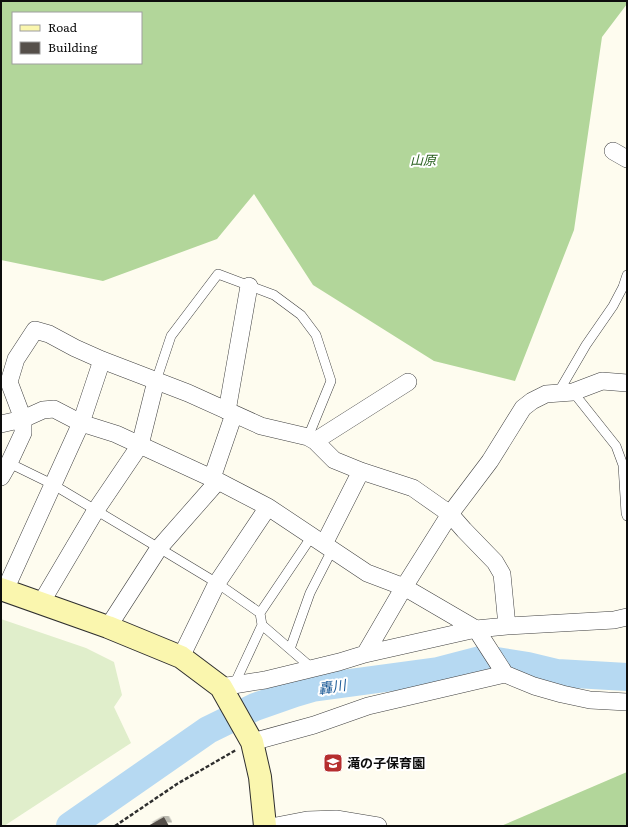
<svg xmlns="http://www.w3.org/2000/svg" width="628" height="827" viewBox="0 0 628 827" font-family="Literata,'Noto Sans JP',serif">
  <defs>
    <filter id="shadow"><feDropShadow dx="3.5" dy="-3.5" stdDeviation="0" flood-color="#0004"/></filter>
  </defs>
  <rect width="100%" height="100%" fill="#fefcef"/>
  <path fill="#b2d69a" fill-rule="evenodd" d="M1 1H627V4L602 37 574 230 515 381 434 361 313 285 254 194 217 239 103 281 1 260ZM13 13H141V63H13Z
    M627 772V826H501Z"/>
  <path fill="#e0eecb" d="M1 619 86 648 114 662 122 695 114 707 131 743 4 826H1Z"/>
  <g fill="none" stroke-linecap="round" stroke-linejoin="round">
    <path stroke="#b6d9f2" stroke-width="28" d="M70 826 208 730 255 707 295 693 312 688 438 671 484 659 528 666 557 673 627 677"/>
  </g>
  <path fill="#554f4a" filter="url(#shadow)" d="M164 817 169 826H148Z"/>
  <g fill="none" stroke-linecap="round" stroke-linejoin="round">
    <g stroke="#404040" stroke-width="10">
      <path id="lane" d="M156 381 171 336 218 274 274 295 301 315 316 335 331 381 308 437
        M573 392 616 446 623 465 626 513 627 516
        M558 393 586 345 613 306 623 287 627 275
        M9 463 52 484 159 548 217 583 260 613 262 625 313 669
        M260 613 312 536
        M290 649 310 593 332 550
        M234 685 262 625"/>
    </g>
    <g stroke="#404040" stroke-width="18">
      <path id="street" d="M613 151 627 159
        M227 411 249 286
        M1 424 23 419 43 410 54 409 81 423 116 434 218 481 268 507 367 573 404 587 476 629 505 674 534 686 562 694 590 700 627 702
        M315 441 408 382
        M1 477 9 463 23 433V419L9 382 16 359 35 330 49 334 75 348 102 360 188 393 261 426 308 437 315 441 334 460 361 471 413 488 450 514 464 530 495 562 502 574 507 626
        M212 478 234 414
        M324 544 361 471
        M5 590 81 423 102 360
        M41 603 96 510 140 445 156 381
        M108 627 159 548 218 481
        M365 654 404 587 450 514 490 461 523 408 532 401 546 394 573 392 602 381 627 383
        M181 657 217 583 268 507
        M221 687 265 680 339 662 365 654 476 629 507 626 614 620 627 617
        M252 742 314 725 368 706 505 674
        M276 826 307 820 336 819 378 826"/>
    </g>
    <g stroke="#2f2f2f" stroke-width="24">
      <path id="secondary" d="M1 589 108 627 181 657 221 687 252 742 260 777 265 826"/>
    </g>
    <path stroke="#2f2f2f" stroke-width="2.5" stroke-dasharray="4 2" stroke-linecap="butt" d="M115 826 177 784 236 750"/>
    <use href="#lane" stroke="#fff" stroke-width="9"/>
    <use href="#street" stroke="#fff" stroke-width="17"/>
    <use href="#secondary" stroke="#faf6ae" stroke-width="22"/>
  </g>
  <defs>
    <g id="school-square" transform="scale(1)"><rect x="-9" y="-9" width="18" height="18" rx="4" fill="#b52e2e" stroke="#fff"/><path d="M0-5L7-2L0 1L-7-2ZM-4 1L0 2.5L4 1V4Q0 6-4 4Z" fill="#fff"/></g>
  </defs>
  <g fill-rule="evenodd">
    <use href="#school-square" x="333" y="763"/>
  </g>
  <g text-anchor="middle" stroke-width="4" stroke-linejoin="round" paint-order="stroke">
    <g font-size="13" font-style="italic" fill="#2b6121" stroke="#fff">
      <text x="423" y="165">山原</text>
    </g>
    <g font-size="13" font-weight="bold" fill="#0d0d0d" stroke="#fff" text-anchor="start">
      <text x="347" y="768">滝の子保育園</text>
    </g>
    <g font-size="14" font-style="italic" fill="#1e5c98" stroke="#fff">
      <text transform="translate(332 687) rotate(-9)" y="5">轟川</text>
    </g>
  </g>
  <rect width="628" height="827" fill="none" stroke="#0d0d0d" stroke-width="4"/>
  <rect x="12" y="12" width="130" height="52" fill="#ffffff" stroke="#9e9e9e"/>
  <rect x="20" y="25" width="20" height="6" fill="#faf6ae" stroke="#9e9e9e"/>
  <text x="48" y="32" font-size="12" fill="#0d0d0d">Road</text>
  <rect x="20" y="42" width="20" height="12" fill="#554f4a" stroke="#9e9e9e"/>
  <text x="48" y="52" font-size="12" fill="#0d0d0d">Building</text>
</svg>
